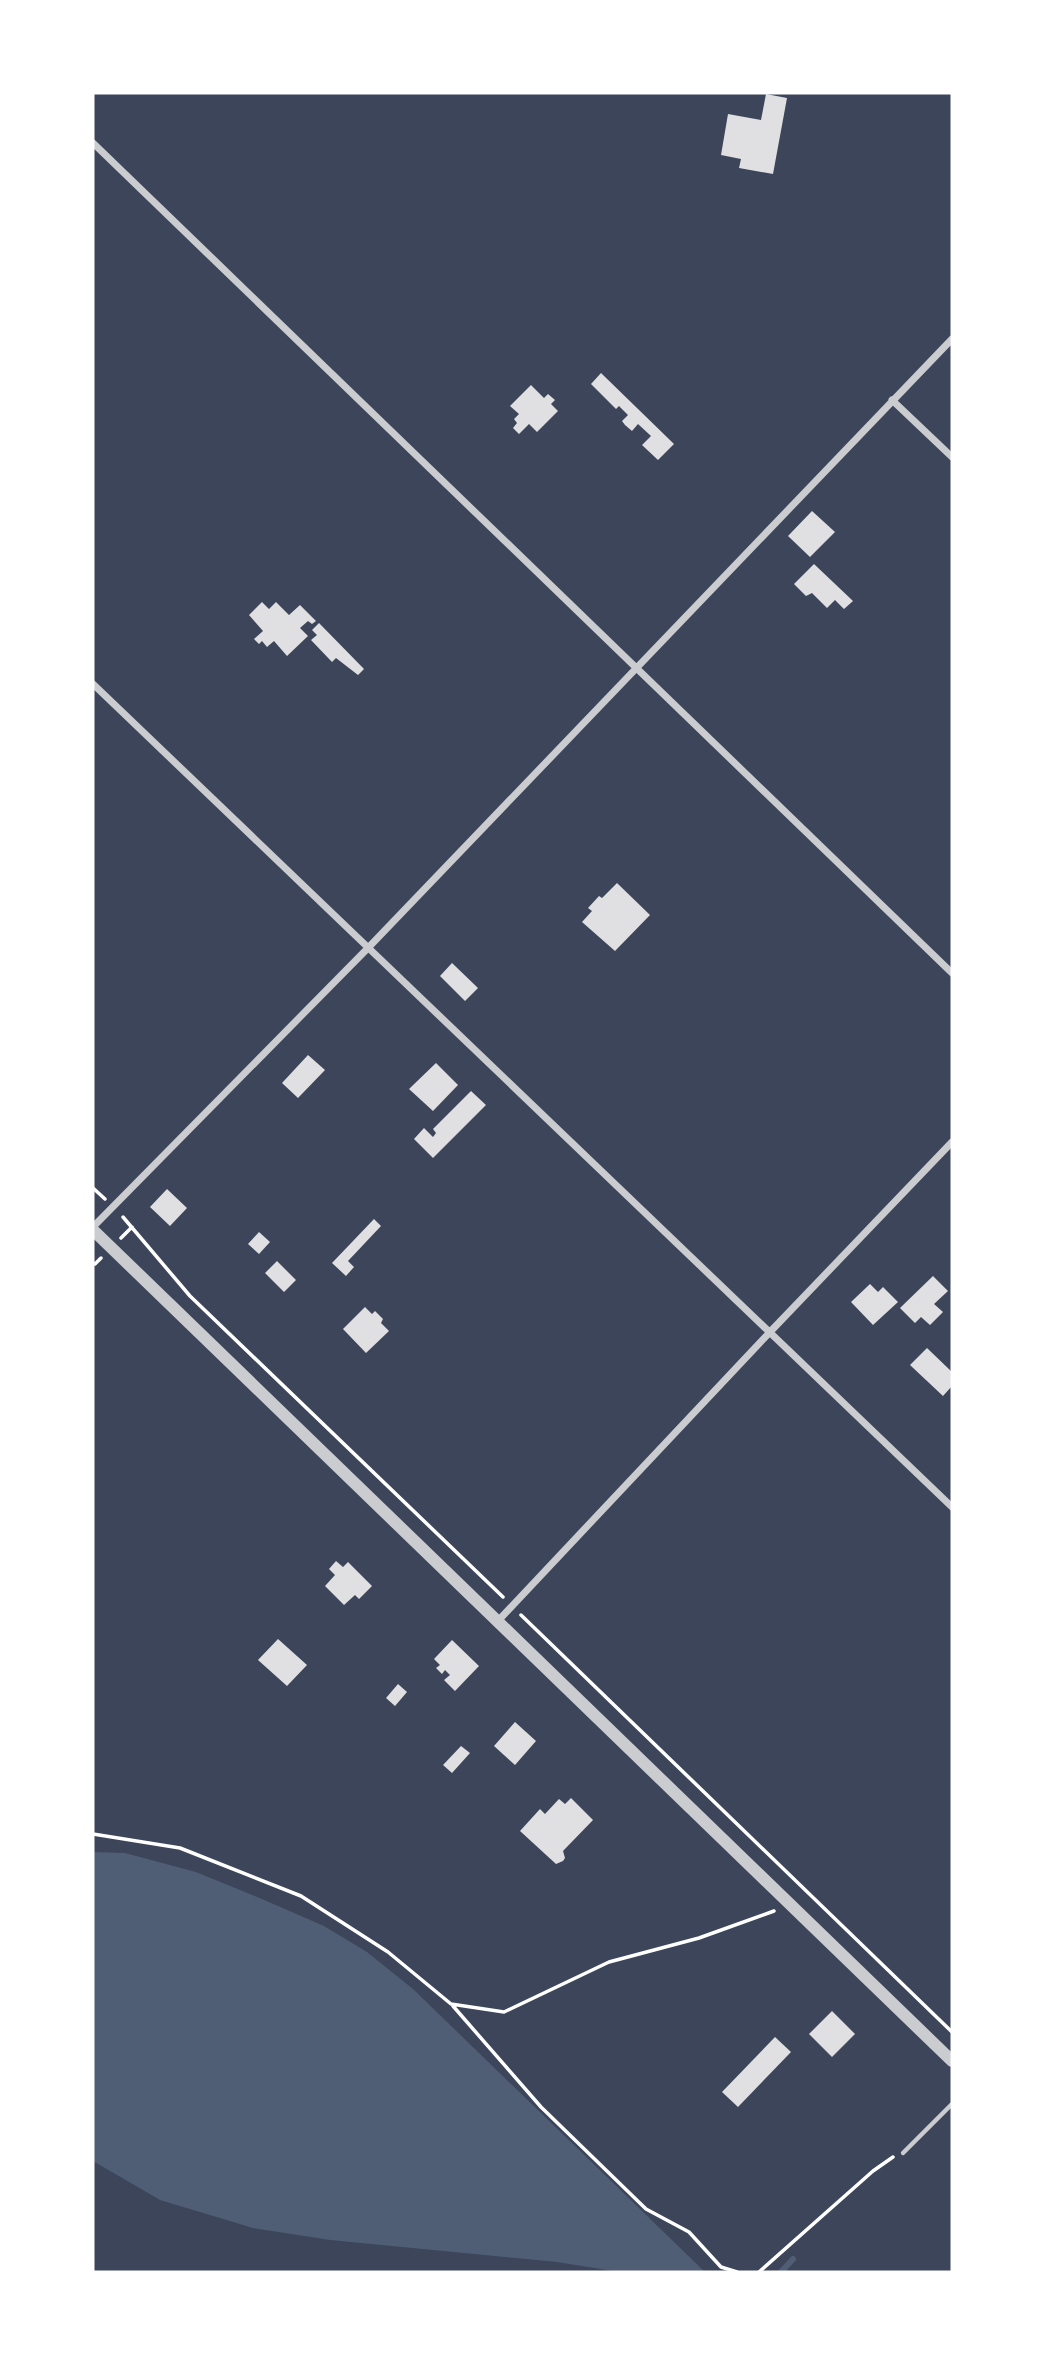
<svg xmlns="http://www.w3.org/2000/svg" width="1045" height="2365" viewBox="0 0 1045 2365" font-family="Montserrat,sans-serif">
  <rect width="100%" height="100%" fill="#2d3142"/>
  <path fill="#3c4559" d="M93 93H952V2272H93Z"/>
  <path fill="#4f5d75" d="M93 1852 125 1853 196 1872 262 1899 324 1926 367 1952 413 1989 705 2272H619L557 2262 330 2240 253 2228 160 2200 93 2161Z"/>
  <g fill="none" stroke-linecap="round" stroke-linejoin="round">
    <path stroke="#4f5d75" stroke-width="6" d="M781 2272 793 2259"/>
  </g>
  <path fill="#e0e0e3" d="M766 94 787 98 773 174 739 168 741 159 721 155 728 114 761 120Z
    M601 373 674 444 658 460 642 445 651 436 638 424 632 431 625 425 622 421 628 415 619 406 616 409 591 384Z
    M531 385 544 398 548 394 555 400 551 404 558 411 537 432 529 424 519 434 513 428 517 423 514 419 519 414 510 406Z
    M812 511 835 532 810 557 788 536Z
    M814 564 853 601 844 609 835 600 827 608 812 593 806 596 794 584Z
    M262 602 269 609 276 602 289 615 300 605 316 621 312 624 308 621 300 628 308 636 287 656 274 641 267 647 262 641 259 644 254 639 263 631 249 615Z
    M319 623 364 669 358 675 336 658 332 662 311 640 317 635 312 630Z
    M617 883 650 915 615 951 582 922 592 911 588 908 599 896 602 898Z
    M452 963 478 988 465 1001 440 976Z
    M308 1055 325 1070 298 1098 282 1083Z
    M436 1063 458 1085 433 1111 409 1089Z
    M471 1091 486 1105 433 1158 414 1139 424 1128 433 1137 436 1133 433 1129Z
    M167 1189 187 1208 170 1226 150 1207Z
    M374 1219 381 1226 348 1261 354 1267 346 1276 332 1263Z
    M259 1232 270 1242 259 1254 248 1244Z
    M277 1261 296 1280 284 1292 265 1273Z
    M933 1276 948 1291 934 1304 943 1312 930 1325 921 1317 915 1323 900 1308Z
    M870 1284 878 1292 883 1287 898 1302 873 1325 851 1302Z
    M365 1307 372 1314 375 1311 383 1319 381 1323 389 1331 366 1353 343 1329Z
    M927 1348 952 1372V1386L943 1396 910 1365Z
    M336 1561 343 1567 348 1562 372 1586 359 1599 355 1595 344 1605 325 1586 335 1575 329 1569Z
    M278 1639 307 1665 287 1686 258 1660Z
    M452 1640 479 1666 455 1691 444 1680 450 1675 445 1670 442 1674 436 1668 440 1665 434 1659Z
    M398 1684 407 1692 395 1706 386 1698Z
    M515 1722 536 1741 515 1765 494 1746Z
    M461 1746 470 1753 452 1773 443 1765Z
    M571 1798 593 1820 563 1851 565 1858 563 1861 556 1864 520 1831 540 1809 545 1814 559 1799 565 1804Z
    M832 2011 855 2034 832 2057 809 2034Z
    M775 2037 791 2052 738 2107 722 2092Z"/>
  <g fill="none" stroke-linecap="round" stroke-linejoin="round">
    <path stroke="#fff" stroke-width="3.5" d="M93 1188 105 1199
      M123 1217 190 1296 503 1597
      M121 1238 132 1227
      M93 1263 95 1264 101 1258
      M521 1615 952 2032
      M93 1834 180 1848 301 1896 388 1952 451 2004 504 2012 609 1962 699 1938 774 1911
      M453 2006 541 2107 646 2209 689 2232 721 2267 737 2272
      M759 2272 873 2171 893 2157"/>
    <path stroke="#caccd0" stroke-width="4.5" d="M903 2153 952 2104"/>
    <path stroke="#caccd0" stroke-width="7" d="M93 143 952 973
      M892 400 952 457
      M93 684 952 1507
      M93 1227 368 948 952 339
      M497 1622 770 1332 952 1142"/>
    <path stroke="#caccd0" stroke-width="12" d="M93 1230 952 2061"/>
  </g>
  <rect width="1045" height="2365" fill="none" stroke="#ffffff" stroke-width="189"/>
</svg>
